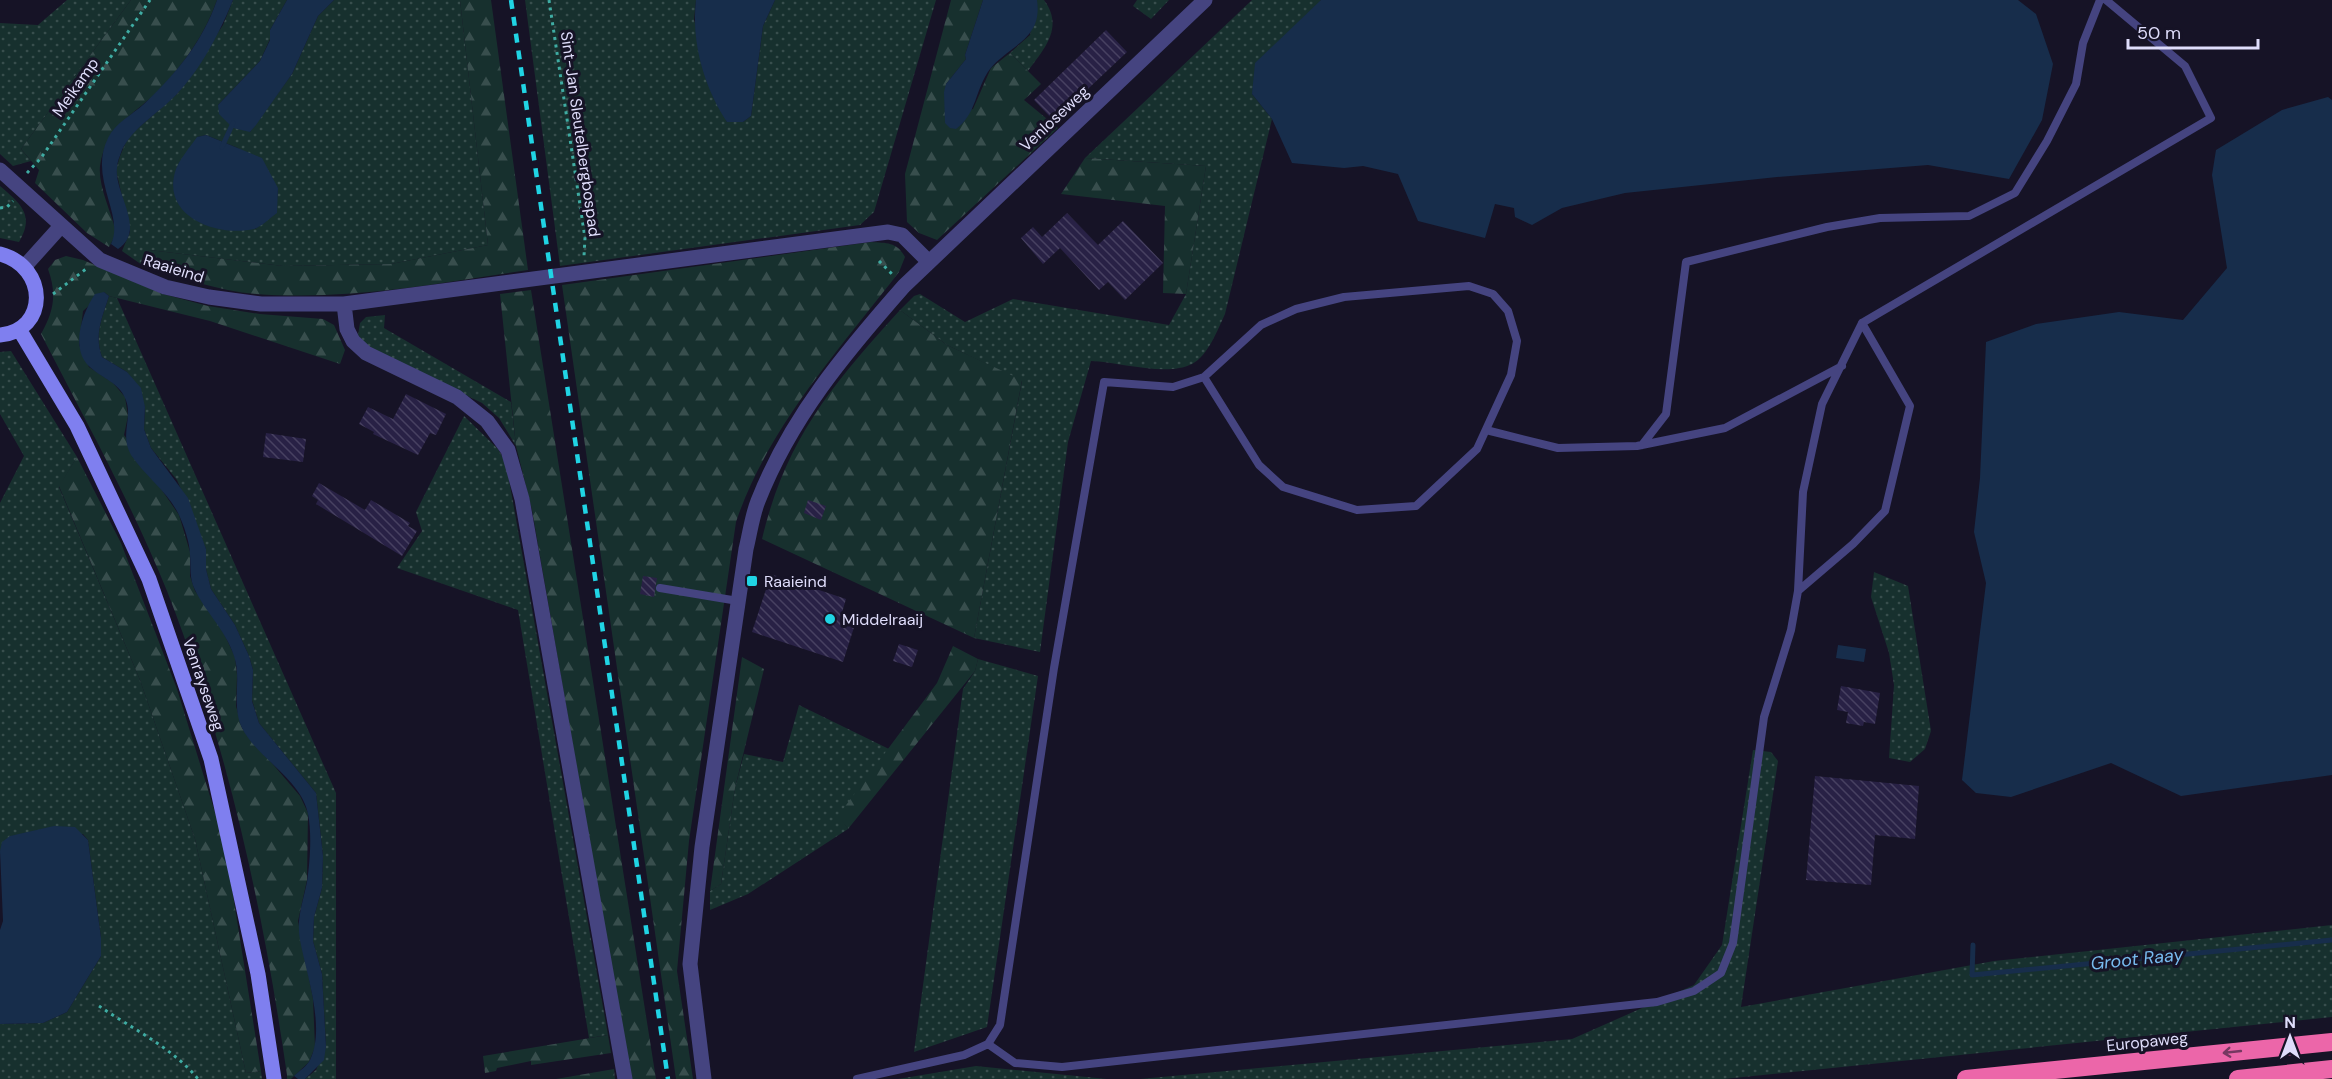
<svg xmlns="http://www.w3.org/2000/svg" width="2332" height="1079" viewBox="0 0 2332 1079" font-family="'DM Sans',sans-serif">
  <defs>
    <pattern id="grass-dots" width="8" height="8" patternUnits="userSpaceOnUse" patternTransform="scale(1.5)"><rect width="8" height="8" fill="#17302e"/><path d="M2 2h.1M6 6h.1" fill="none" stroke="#384e4d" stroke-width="1.8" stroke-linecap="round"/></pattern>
    <pattern id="forest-firs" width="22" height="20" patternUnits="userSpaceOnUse" patternTransform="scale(1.5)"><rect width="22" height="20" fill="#17302e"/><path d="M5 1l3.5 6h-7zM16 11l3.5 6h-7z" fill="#384e4d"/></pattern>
    <pattern id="building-back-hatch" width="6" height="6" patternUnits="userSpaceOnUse" patternTransform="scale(1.5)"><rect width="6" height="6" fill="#282145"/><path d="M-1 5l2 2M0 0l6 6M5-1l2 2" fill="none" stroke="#474161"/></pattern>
  </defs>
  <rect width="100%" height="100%" fill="#161326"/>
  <path fill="url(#grass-dots)" fill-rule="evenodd" d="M67 0H131L21 149 31 161 13 166 0 154V23L38 25Z
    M233 0H287L270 30V39L260 61 218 105 250 132 292 74 318 16 334 0H460L488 245 391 264 283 266 149 250 145 267 122 251 130 232 116 170 120 156 128 137 178 93 223 25ZM206 135 238 148 278 188 276 213 255 229 197 137Z
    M525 0H696L694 20 727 122H743L751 116 763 26 775 0H936L874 212 860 225 560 266Z
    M1037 0H1044C1064 27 1045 48 1028 71L1010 53 1030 35Z
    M1137 0H1169L1151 19 1133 6Z
    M1252 0H1321L1252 94 1272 119 1225 314C1218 329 1208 356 1192 364 1166 377 1120 362 1091 361L1068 442 1040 652 974 638 1022 381 947 345 900 310 914 296 920 294 965 322 1013 299 1169 325 1186 294 1206 166 1085 158Z
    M0 186C21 204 35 215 19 242L0 238Z
    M109 296 117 298 336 793V1079H305L316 1070 326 1046 322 974 313 941 314 917 322 888 323 856 316 793 259 723 252 700 253 670 249 656 235 625 211 589 206 569V549L177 480 151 448 144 429 145 407 127 372 102 357C94 335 102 318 109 296Z
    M385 315 384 328 511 402 516 446 499 418 482 403 369 348 358 335 360 323 366 317Z
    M11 351 77 457 59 487 140 680 195 839 246 1073 261 1071 262 1079H0V1024L43 1023 67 1012 101 956V938L88 840 83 834 10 836 0 851V503L24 456 0 414V352Z
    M464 416 498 449 506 463 608 1035 589 1038 518 610 397 568 422 531 416 512Z
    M1874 572 1908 586 1931 731 1925 749 1910 762 1889 758 1894 685 1889 653 1871 597Z
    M978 659 1038 676 987 1027 914 1052 963 689 975 671Z
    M799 705 889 749 839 816 848 829 748 894 710 910V891L721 884 735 788 744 754 783 762Z
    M1753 750 1771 752 1778 761 1741 1007 1994 961 2332 925V1017L1724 1079H1140L1572 1039 1694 985 1722 945Z
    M976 1066 1107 1079H898Z"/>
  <path fill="url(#forest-firs)" d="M131 0H217C205 34 185 62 161 88 136 114 106 125 100 166 98 184 110 210 115 228L116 234 109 247 87 233 35 183 39 170 21 149Z
    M460 0H491L528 270C438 283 347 301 256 294 218 291 181 277 145 267L149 250 283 266 391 264 488 245Z
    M951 0H983L965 55 966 59 946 84 945 116 973 109 991 68 1010 53 1041 84 1024 100 1058 128 937 240 919 233 907 222 905 174Z
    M1085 158 1206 166 1186 294 1163 293 1165 206 1061 194Z
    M871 242C887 243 897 242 905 257L899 272C839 350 768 427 736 522L689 841 677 971 693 1079H676L562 285Z
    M66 256 83 260 163 294 208 306 260 314 323 319 334 325 345 350 340 364 210 321 109 296 104 292 83 311 79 345 89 367 113 383 125 397 128 416 124 435 179 515 190 552V576L195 591 219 623 235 657 237 675 236 706 242 728 300 796 308 813 307 880 298 921 313 999 315 1047 309 1062 291 1079H287V1075C263 909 228 747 167 591 131 502 84 418 41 334 54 311 57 294 48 269L55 260Z
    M531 290 656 1079H631L532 510 516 446 500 294Z
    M900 310 947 345 1022 380 974 638 762 539C786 438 833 384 900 310Z
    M77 457 121 543 177 689 225 845 261 1071 246 1073 195 839 140 680 59 486Z
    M953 646 978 659 975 671 848 829 838 816 937 683Z
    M742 657 764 669 735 788 721 884 710 891Z
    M608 1035 611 1053 531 1065V1061L497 1068 496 1071 485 1073 483 1056Z
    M614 1069 615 1079H556Z"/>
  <path fill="#172d4b" d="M217 0H233C220 32 201 69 176 95 159 113 133 127 122 150 120 156 117 162 117 168 114 193 147 230 118 249L111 244C125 215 88 178 108 138 115 123 132 115 144 104 176 74 203 41 217 0Z
    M287 0H334L318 16 292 74 256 125 250 132 233 128 219 114 218 105 260 61 270 40V30Z
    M696 0H775L763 26 751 116 743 122H727C704 87 691 42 696 0Z
    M983 0H1037C1043 40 1009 45 990 69 975 89 977 114 956 129L950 128 945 123 944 92 946 84 966 59 965 55Z
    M1321 0H2018L2036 14 2053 64 2042 120 2009 179 1928 165 1777 177 1625 193 1562 208 1532 225 1515 217 1514 208 1495 204 1485 238 1418 221 1398 174 1363 166 1344 168 1292 163 1272 119 1252 94 1255 63Z
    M2328 97 2332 100V775L2181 796 2111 763 2011 797 1976 793 1962 780 1986 583 1974 532 1980 478 1986 342 2036 324 2119 312 2183 320 2227 268 2212 175 2216 150 2282 110Z
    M206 135 262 158 278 188 277 213C270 218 261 227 254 229 219 237 162 218 175 172 178 161 190 147 197 137Z
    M104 292 109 296C102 318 94 335 102 357L127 372 141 388 145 407 144 429 151 448 188 498 206 549V569L211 589 235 625 249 656 253 670 252 701 259 723 316 793 323 856 322 888 314 917 313 941 322 974 326 1046 324 1060 305 1079H298L294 1076C299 1071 307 1066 310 1060 326 1028 306 973 300 940 296 919 303 902 307 882 310 862 312 834 308 814 302 780 256 757 242 728 231 705 242 679 234 656 225 629 206 613 195 590 189 578 191 567 190 555 190 543 184 526 179 515 168 492 145 476 131 455 119 434 134 417 125 398 119 383 102 378 91 368 69 350 82 313 95 294Z
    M1838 645 1866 649 1864 662 1836 658Z
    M54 826 75 827 88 840 101 938V956L67 1012 43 1023 0 1024V930L3 921 0 851 2 842 10 836Z"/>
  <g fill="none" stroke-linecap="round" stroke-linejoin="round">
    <path stroke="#172d4b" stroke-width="5" d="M222 147 233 123
      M1973 945 1972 975 2332 940"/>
  </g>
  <path fill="url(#building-back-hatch)" d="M1106 30 1127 52 1054 121 1034 100Z
    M1067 213 1098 245 1123 221 1163 263 1125 300 1108 282 1099 290 1060 248 1043 264 1021 238 1033 227 1042 237Z
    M406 394 446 414 436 435 430 433 418 455 373 434 374 432 359 424 368 407 393 419Z
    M266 433 306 439 303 462 263 457Z
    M319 483 365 510 371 500 410 523 408 526 417 531 402 556 316 504 318 500 312 496Z
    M808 500 826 506 821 520 804 513Z
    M771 574 846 599 841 616 856 621 843 662 752 632Z
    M643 576 657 578 654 597 640 594Z
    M899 644 918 650 912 667 893 661Z
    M1841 686 1880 693 1875 724 1864 722 1863 726 1846 723 1848 712 1837 710Z
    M1815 776 1919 786 1915 839 1875 835 1871 885 1806 880Z"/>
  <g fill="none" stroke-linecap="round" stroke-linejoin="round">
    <path stroke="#3faca3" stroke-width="3" stroke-dasharray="3 4.5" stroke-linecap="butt" d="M549 0 585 238 584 256
      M27 173 41 158 150 0
      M0 208 7 207 13 201
      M879 261 892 274
      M53 294 86 269
      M99 1006C131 1028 173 1048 198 1079"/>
    <path stroke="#454480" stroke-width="8" d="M1486 430 1558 448 1637 446 1725 428 1842 366
      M1642 445 1666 414 1686 262 1827 227 1880 218 1969 216 2015 193 2047 141 2076 84 2083 43 2100 0
      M660 588 738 601
      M1798 591 1803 492 1822 404 1862 323
      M988 1044 1015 1063 1062 1067 1657 1002 1694 991 1721 973 1733 943 1764 717 1791 630 1798 591 1853 544 1885 511 1910 406 1862 323 2211 118 2185 66 2106 0
      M857 1079 964 1055 988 1044 1000 1025 1054 668 1104 382 1173 387 1204 377 1261 325 1296 309 1344 297 1469 286 1493 294 1508 311 1517 341 1511 375 1477 449 1416 506 1357 510 1283 487 1259 465 1204 377"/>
    <path stroke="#454480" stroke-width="15" d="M0 170 100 260 165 287 209 297 261 304H344L888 232 902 235 929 262
      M25 266 61 226
      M344 304 347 329 353 341 366 353 457 397 487 421 508 450 522 499 625 1079
      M704 1079 690 964 702 847 746 549C750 533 752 516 758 501 791 417 845 353 904 286L1205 0"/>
    <path stroke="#7f7fef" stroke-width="15" d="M0 254C49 267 48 331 0 335
      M19 329 77 426 149 579 211 759 258 974 274 1079"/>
    <path stroke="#ec66a9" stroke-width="18" d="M1966 1079 2332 1042
      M2238 1079 2332 1069"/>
    <path stroke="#20d4e4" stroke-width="4.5" stroke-dasharray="9 8" stroke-linecap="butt" d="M511 0 668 1079"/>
  </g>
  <defs><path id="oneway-shaft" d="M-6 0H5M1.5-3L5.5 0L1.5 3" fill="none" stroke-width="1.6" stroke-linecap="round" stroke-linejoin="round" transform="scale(1.5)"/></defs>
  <use stroke="#763861" href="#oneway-shaft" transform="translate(2232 1052) rotate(174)"/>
  <g fill="#20d4e4" stroke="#161326" stroke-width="2">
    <rect x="746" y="575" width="12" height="12" rx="3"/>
    <circle cx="830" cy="619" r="6"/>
  </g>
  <g text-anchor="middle" stroke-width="6" stroke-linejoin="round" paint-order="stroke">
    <g font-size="16" fill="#dfddfb" stroke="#161326">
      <text transform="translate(75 87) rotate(-55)" y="6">Meikamp</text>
      <text transform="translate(1054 118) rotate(-43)" y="6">Venloseweg</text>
      <text transform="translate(581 134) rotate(82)" y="6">Sint-Jan Sleutelbergbospad</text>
      <text transform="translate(174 268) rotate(17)" y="6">Raaieind</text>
      <text transform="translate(204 684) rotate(71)" y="6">Venrayseweg</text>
      <text transform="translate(2147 1041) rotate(-6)" y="6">Europaweg</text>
    </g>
    <g font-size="16" fill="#dfddfb" stroke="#161326" text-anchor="start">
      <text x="764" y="587">Raaieind</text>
      <text x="842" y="625">Middelraaij</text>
    </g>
    <g font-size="18" font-style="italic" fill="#77baee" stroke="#161326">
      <text transform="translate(2137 959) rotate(-6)" y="6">Groot Raay</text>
    </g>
  </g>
  <g transform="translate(2290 1037)" stroke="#161326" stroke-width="4.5" paint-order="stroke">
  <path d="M0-4.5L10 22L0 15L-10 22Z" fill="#dfddfb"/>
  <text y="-9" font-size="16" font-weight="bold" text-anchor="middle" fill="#dfddfb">N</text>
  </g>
  <path d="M2128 39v9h130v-9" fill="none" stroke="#dfddfb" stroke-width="3"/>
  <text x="2137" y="39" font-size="18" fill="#dfddfb" stroke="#161326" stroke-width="4.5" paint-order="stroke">50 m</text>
</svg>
